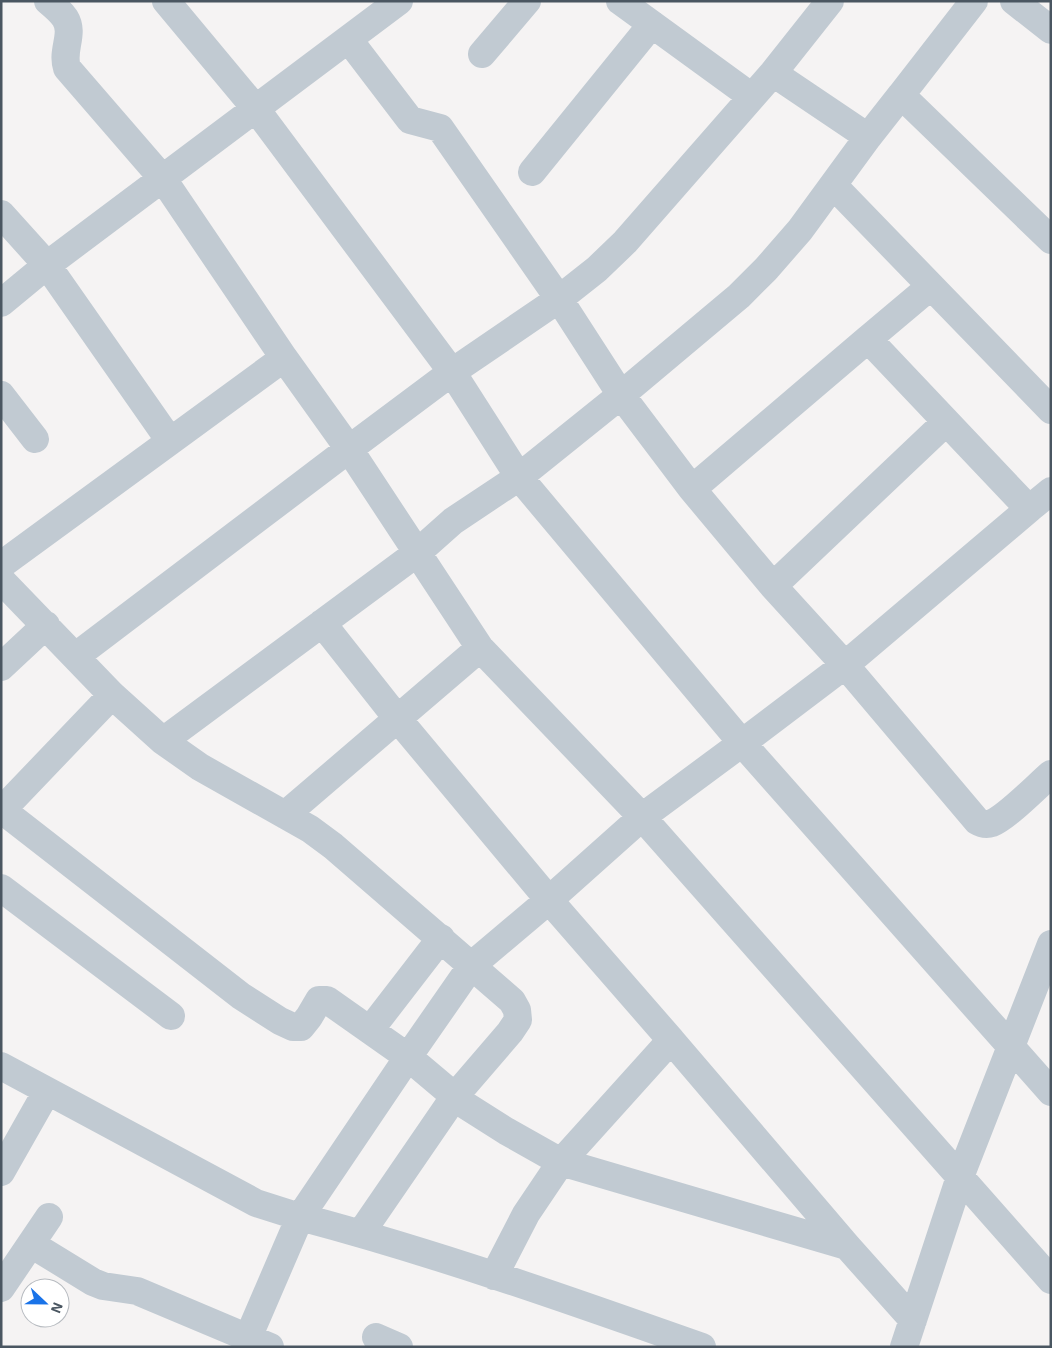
<svg xmlns="http://www.w3.org/2000/svg" width="1052" height="1348" viewBox="0 0 1052 1348" font-family="'Exo 2',sans-serif">
  <rect width="100%" height="100%" fill="#f5f3f3"/>
  <g fill="none" stroke-linecap="round" stroke-linejoin="round">
    <path stroke="#c1cad2" stroke-width="28" d="M166 1 256 109 452 372 519 477 742 743 642 817 480 648 349 449 284 358
      M620 1 752 97
      M974 1 901 95 1051 240
      M1014 1 1051 30
      M349 40 410 120 440 128 559 299 621 395 692 489 868 339 1029 509 845 665 742 743 1051 1092
      M482 54 527 1
      M773 73 868 137
      M532 172 652 24
      M833 185 1051 410
      M1 214 47 265 170 441
      M1 303 47 265 399 1
      M868 339 931 286
      M1 395 35 439
      M692 489 773 586 845 665 977 821C982 824 986 825 992 823 1007 817 1037 786 1051 774
      M1029 509 1051 491
      M1 565 284 358 163 179 67 68C61 50 75 34 65 18 61 12 54 6 48 1
      M1 580 112 695 163 741 200 767 310 829 333 846 512 1001 517 1010 518 1020 510 1032 455 1096 361 1233
      M773 586 946 422
      M76 656 349 449 452 372 559 299 597 269 625 242 773 73 830 1
      M1 667 46 625
      M163 741 417 553 453 521 519 477 621 395 739 296 766 269 800 230 868 137 901 95
      M2 810 241 996 280 1021 293 1027H301L309 1017 319 1000H327L408 1057 472 965 549 900 397 718 322 623
      M1 811 112 695
      M285 815 480 648
      M1 888 171 1016
      M370 1030 441 938
      M671 1040 549 900 642 817 1051 1280
      M1 1066 256 1203 300 1217 244 1347
      M1 1172 47 1091
      M31 1244 93 1282 103 1286 137 1291 270 1347
      M494 1276 526 1214 561 1162 847 1246
      M1 1288 49 1217
      M376 1337 399 1347
      M702 1347C569 1300 436 1253 300 1217L408 1057 465 1105 506 1131 561 1162 671 1040 847 1246 913 1320
      M904 1347 960 1177 1051 944"/>
  </g>
  <rect width="1052" height="1348" fill="none" stroke="#4a5661" stroke-width="5"/>
  <g transform="translate(45 1303) rotate(112)"><circle r="24" fill="#ffffff" stroke="#b7bbc0"/>
  <path d="M0-4L9 19L0 12L-9 19Z" fill="#1a73e8"/>
  <text y="-8" font-size="14" font-weight="bold" text-anchor="middle" fill="#4a5661">N</text>
  </g>
</svg>
